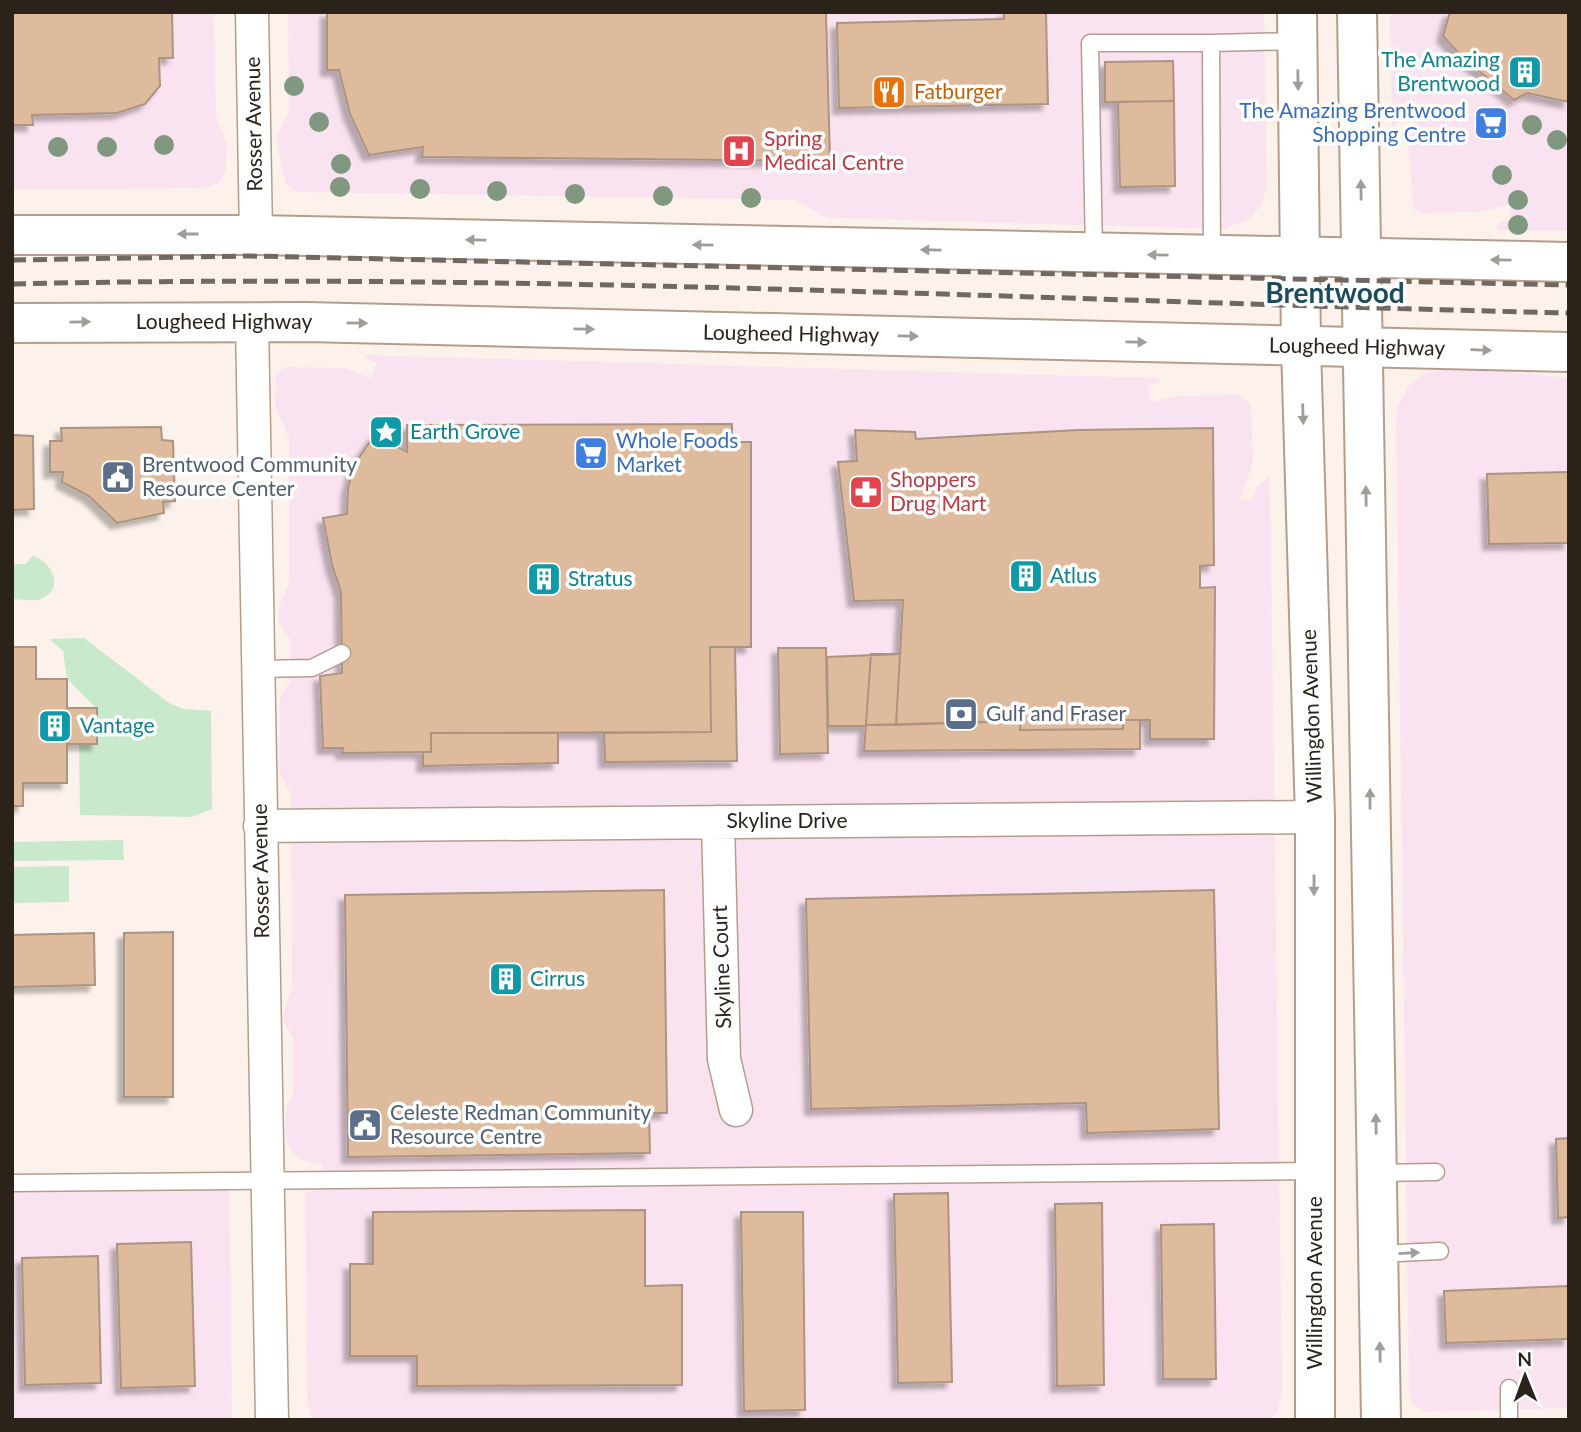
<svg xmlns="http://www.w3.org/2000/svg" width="1581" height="1432" viewBox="0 0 1581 1432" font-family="Lato,sans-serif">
  <defs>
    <filter id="shadow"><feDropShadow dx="-6" dy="6" stdDeviation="2" flood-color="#0004"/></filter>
  </defs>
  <rect width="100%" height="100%" fill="#fdf2eb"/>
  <path fill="#fae3f0" d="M12 12H214L216 117 227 144 226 170 219 183 203 188 12 190Z
    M288 12H506L827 71V12H1264L1267 187 1261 205 1250 219 1224 229 828 218 794 200 295 192 285 182 276 137 289 111Z
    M1390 12H1569V231L1496 230 1498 223 1511 220 1510 205 1478 212 1422 213 1413 208 1408 139 1415 118 1401 115 1400 121 1392 127Z
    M366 355 1158 378 1161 382 1147 385 1151 402 1178 396 1238 395 1251 404 1253 463 1240 499 1252 500 1256 488 1270 476 1282 1390 1277 1413 1269 1420H312L307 1402 305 1193 322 1188V1165L301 1160 294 1154 286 1140 285 1126 287 1105 293 1096V1037L284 1024V1011L292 989 291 795 279 772 280 698 290 682V639L278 622 280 604 289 583V437L275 407 276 374 285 367 345 368 371 378 377 363 364 358Z
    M1442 370H1492L1569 378V1408L1425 1412 1413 1404 1409 1391 1396 422 1397 408 1409 385 1424 374Z
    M227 1180 230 1200 232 1420H12V1183Z"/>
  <path fill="#c9e9cc" d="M32 556C52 560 66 590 40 599 33 602 20 599 12 599V564H26Z
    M84 638 169 703 184 709 211 711 212 809 192 817 80 815 79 744H97V709L67 679 63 651 49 639Z
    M123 840 124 860 12 861V842Z
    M69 866V902L12 903V867Z"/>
  <path fill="#dfbb9d" stroke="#ab9482" stroke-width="2" filter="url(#shadow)" d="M12 12H172L173 58H159L160 86 145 104 117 113 32 115 33 125H12Z
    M327 12H826L830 161 422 157 423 147 369 155 350 114 339 70H327Z
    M1004 12H1046L1048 104 839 108 837 23 1004 19Z
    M1450 12H1569V102L1527 93 1514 100 1462 57 1443 36Z
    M1173 61 1174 101 1105 102V62Z
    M1174 101 1175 186 1120 187 1118 102Z
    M732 424V442H751V647H710L711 732 431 733V752L342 753 343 748H323L320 676 342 673 341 592 332 565 323 518 347 514 348 488 354 465 375 434 407 452V425Z
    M161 427 162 440 173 441 175 501 163 502 164 513 117 523 89 496 62 482 63 472H50V441H62L61 428Z
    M1213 428 1214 565 1200 566V588L1215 587 1214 739H1150V720H1123V729L1020 730V721L828 726 827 657 900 654 903 600 854 601 838 462 857 461 855 430 915 432 916 439 1078 430Z
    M12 435 33 436 34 509 12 510Z
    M1569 472V543L1489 544 1487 474Z
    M12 647H36V679H67V708H97V744H67V783H23V806H12Z
    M710 647H735L737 761 605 762 604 733 711 732Z
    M778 648H826L828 753 780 754Z
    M871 654H900L896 725 1020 721V730L1123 729V720H1140V749L864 751Z
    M431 733H558V763L423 766V752H431Z
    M664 890 667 1113H649L650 1153 348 1157 345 895Z
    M1214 890 1219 1129 1087 1133 1086 1103 811 1109 806 899Z
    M173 932V1097H124V933Z
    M94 933 95 985 12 987V935Z
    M1569 1138V1217L1558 1218 1556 1139Z
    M948 1193 952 1382 898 1383 894 1194Z
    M1102 1203 1104 1385 1057 1386 1055 1204Z
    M645 1210V1286L682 1285V1385L417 1386V1356H350V1264H373V1212Z
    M741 1212H803L805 1410 744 1411Z
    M1214 1224 1216 1379H1163L1161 1225Z
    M191 1242 195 1386 121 1388 117 1244Z
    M98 1256 101 1383 25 1385 22 1258Z
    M1569 1286V1339L1446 1343 1444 1291Z"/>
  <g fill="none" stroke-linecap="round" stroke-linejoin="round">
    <g stroke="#b59d8b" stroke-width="19">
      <path id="service" d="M1211 43 1298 41
        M1094 253 1090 43H1211L1212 256
        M258 669 312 668 342 653
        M1377 1173 1436 1172
        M12 1183 1314 1171
        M1378 1254 1440 1251
        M1509 1388V1420"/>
    </g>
    <g stroke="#b59d8b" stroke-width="35">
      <path id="minor" d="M252 12 256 235
        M252 322 272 1420
        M718 822 724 1059 736 1110
        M260 826 1315 817"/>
    </g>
    <g stroke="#b59d8b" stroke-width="42">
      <path id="secondary" d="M1297 12 1301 346 1315 817V1420
        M1357 12 1381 1420"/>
    </g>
    <g stroke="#b59d8b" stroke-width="42">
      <path id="primary" d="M12 235H256L1569 262
        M12 323 305 322 1569 352"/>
    </g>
    <use href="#service" stroke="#fff" stroke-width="16"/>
    <use href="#minor" stroke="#fff" stroke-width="32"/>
    <use href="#secondary" stroke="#fff" stroke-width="38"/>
    <use href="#primary" stroke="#fff" stroke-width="38"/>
    <path stroke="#726861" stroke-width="5" stroke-dasharray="14 7" stroke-linecap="butt" d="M12 260 250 256 1569 285
      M12 284C531 272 1050 301 1569 313"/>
  </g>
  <g fill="#80987f">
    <circle cx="294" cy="86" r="10"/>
    <circle cx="319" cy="122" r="10"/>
    <circle cx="1532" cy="125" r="10"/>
    <circle cx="1557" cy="140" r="10"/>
    <circle cx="164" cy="145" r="10"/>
    <circle cx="58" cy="147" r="10"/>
    <circle cx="107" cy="147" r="10"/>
    <circle cx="341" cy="164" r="10"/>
    <circle cx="1502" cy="175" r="10"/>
    <circle cx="340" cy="187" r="10"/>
    <circle cx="420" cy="189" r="10"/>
    <circle cx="497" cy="191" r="10"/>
    <circle cx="575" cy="194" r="10"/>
    <circle cx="663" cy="196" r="10"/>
    <circle cx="751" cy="198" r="10"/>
    <circle cx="1518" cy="200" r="10"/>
    <circle cx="1518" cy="225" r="10"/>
  </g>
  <defs><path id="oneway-solid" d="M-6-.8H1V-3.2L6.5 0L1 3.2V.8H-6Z" transform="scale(1.75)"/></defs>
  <g fill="#a09c98">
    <use href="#oneway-solid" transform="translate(1298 80) rotate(89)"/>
    <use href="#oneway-solid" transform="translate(1361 190) rotate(-91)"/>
    <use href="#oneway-solid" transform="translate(188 234) rotate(180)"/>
    <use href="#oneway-solid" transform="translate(476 240) rotate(-179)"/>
    <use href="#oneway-solid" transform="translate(703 245) rotate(-179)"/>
    <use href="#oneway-solid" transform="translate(931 250) rotate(-179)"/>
    <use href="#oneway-solid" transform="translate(1158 255) rotate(-179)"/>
    <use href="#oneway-solid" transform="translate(1501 260) rotate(-179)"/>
    <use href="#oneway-solid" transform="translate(80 322) rotate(-1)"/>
    <use href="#oneway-solid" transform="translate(357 323) rotate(1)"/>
    <use href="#oneway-solid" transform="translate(584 329) rotate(1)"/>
    <use href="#oneway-solid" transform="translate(908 336) rotate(1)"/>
    <use href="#oneway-solid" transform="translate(1136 342) rotate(1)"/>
    <use href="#oneway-solid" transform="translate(1481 350) rotate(2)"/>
    <use href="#oneway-solid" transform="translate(1303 414) rotate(88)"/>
    <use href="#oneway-solid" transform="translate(1366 496) rotate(-91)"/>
    <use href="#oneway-solid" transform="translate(1370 799) rotate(-90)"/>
    <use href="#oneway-solid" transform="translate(1314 885) rotate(90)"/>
    <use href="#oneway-solid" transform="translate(1376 1124) rotate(-91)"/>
    <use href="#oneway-solid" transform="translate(1409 1253) rotate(-3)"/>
    <use href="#oneway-solid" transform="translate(1380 1352) rotate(-91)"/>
  </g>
  <defs>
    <g id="building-square" transform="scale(1.75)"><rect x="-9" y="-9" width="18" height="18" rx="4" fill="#0f9aa8" stroke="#fff"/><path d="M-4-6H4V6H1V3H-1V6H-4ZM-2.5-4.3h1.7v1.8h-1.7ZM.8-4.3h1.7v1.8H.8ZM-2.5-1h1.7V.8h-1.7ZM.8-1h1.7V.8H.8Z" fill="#fff"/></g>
    <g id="restaurant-square" transform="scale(1.75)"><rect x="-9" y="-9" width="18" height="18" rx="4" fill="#e8710a" stroke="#fff"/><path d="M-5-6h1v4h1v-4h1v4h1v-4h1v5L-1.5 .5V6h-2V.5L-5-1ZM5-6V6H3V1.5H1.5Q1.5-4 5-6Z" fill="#fff"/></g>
    <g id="supermarket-square" transform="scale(1.75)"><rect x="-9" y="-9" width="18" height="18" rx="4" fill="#3f7fe0" stroke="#fff"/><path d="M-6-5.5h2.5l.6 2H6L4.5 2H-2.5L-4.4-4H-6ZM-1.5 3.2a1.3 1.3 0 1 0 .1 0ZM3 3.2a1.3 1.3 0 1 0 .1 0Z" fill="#fff"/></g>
    <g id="hospital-square" transform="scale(1.75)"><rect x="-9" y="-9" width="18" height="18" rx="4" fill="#e0444e" stroke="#fff"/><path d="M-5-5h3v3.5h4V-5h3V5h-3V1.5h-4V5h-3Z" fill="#fff"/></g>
    <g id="sight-square" transform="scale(1.75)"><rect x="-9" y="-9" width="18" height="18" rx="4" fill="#0f9aa8" stroke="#fff"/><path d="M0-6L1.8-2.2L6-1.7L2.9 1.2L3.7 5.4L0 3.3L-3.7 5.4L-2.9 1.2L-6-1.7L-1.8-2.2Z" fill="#fff"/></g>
    <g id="civic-square" transform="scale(1.75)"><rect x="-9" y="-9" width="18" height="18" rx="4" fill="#5c6f8a" stroke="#fff"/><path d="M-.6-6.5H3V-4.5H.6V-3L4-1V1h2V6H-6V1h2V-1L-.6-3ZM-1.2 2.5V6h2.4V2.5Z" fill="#fff"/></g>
    <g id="pharmacy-square" transform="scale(1.75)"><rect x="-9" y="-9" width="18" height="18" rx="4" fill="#e0444e" stroke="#fff"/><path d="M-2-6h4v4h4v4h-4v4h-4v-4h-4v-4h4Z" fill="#fff"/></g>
    <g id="bank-square" transform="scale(1.75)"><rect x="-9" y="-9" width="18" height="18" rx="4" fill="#5c6f8a" stroke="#fff"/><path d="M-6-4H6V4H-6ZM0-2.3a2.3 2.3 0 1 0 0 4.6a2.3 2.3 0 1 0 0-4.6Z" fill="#fff"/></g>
  </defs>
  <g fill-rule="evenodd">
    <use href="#building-square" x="1525" y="72"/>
    <use href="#restaurant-square" x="889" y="92"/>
    <use href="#supermarket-square" x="1491" y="123"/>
    <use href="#hospital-square" x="739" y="151"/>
    <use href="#sight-square" x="386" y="432"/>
    <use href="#supermarket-square" x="591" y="453"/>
    <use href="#civic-square" x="118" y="477"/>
    <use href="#pharmacy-square" x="866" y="492"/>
    <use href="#building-square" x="1026" y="576"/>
    <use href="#building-square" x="544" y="579"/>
    <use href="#bank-square" x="961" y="714"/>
    <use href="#building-square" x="55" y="726"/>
    <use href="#building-square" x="506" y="979"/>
    <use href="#civic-square" x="365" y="1125"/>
  </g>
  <g text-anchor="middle" stroke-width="7" stroke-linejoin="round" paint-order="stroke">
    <g font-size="21" fill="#0d838f" stroke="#fff" text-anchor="start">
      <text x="1500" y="67" text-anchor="end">The Amazing<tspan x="1500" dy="24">Brentwood</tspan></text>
      <text x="410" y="439">Earth Grove</text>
      <text x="1050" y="583">Atlus</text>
      <text x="568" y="586">Stratus</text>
      <text x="80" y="733">Vantage</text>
      <text x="530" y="986">Cirrus</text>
    </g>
    <g font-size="21" fill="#c56008" stroke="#fff" text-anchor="start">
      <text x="914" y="99">Fatburger</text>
    </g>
    <g font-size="21" fill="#366cbe" stroke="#fff" text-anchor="end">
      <text x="1466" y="118">The Amazing Brentwood<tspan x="1466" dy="24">Shopping Centre</tspan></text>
      <text x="616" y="448" text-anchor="start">Whole Foods<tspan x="616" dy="24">Market</tspan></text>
    </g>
    <g font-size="21" fill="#2b221a" stroke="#fff">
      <text transform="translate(254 124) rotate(-91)" y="7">Rosser Avenue</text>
      <text x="224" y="329">Lougheed Highway</text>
      <text transform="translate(791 334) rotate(1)" y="7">Lougheed Highway</text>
      <text transform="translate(1357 347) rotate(1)" y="7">Lougheed Highway</text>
      <text transform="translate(1312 716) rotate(-92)" y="7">Willingdon Avenue</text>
      <text x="787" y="828">Skyline Drive</text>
      <text transform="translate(261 871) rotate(-91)" y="7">Rosser Avenue</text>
      <text transform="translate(722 967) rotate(-92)" y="7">Skyline Court</text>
      <text transform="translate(1315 1283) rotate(-90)" y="7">Willingdon Avenue</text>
    </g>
    <g font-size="21" fill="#be3a42" stroke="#fff" text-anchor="start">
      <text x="764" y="146">Spring<tspan x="764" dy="24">Medical Centre</tspan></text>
      <text x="890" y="487">Shoppers<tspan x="890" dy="24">Drug Mart</tspan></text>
    </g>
    <g font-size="21" fill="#4e5e75" stroke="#fff" text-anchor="start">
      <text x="142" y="472">Brentwood Community<tspan x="142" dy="24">Resource Center</tspan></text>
      <text x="986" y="721">Gulf and Fraser</text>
      <text x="390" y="1120">Celeste Redman Community<tspan x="390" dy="24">Resource Centre</tspan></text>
    </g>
    <g font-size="28" font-weight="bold" fill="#1c4b5e" stroke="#fff">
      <text x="1335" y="303">Brentwood</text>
    </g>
  </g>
  <rect width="1581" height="1432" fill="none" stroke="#2b221a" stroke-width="28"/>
  <g transform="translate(1525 1376) rotate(359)" stroke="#ffffff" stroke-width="5" paint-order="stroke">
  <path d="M0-5L12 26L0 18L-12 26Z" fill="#2b221a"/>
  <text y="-10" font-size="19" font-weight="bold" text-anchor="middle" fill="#2b221a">N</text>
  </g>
</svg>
